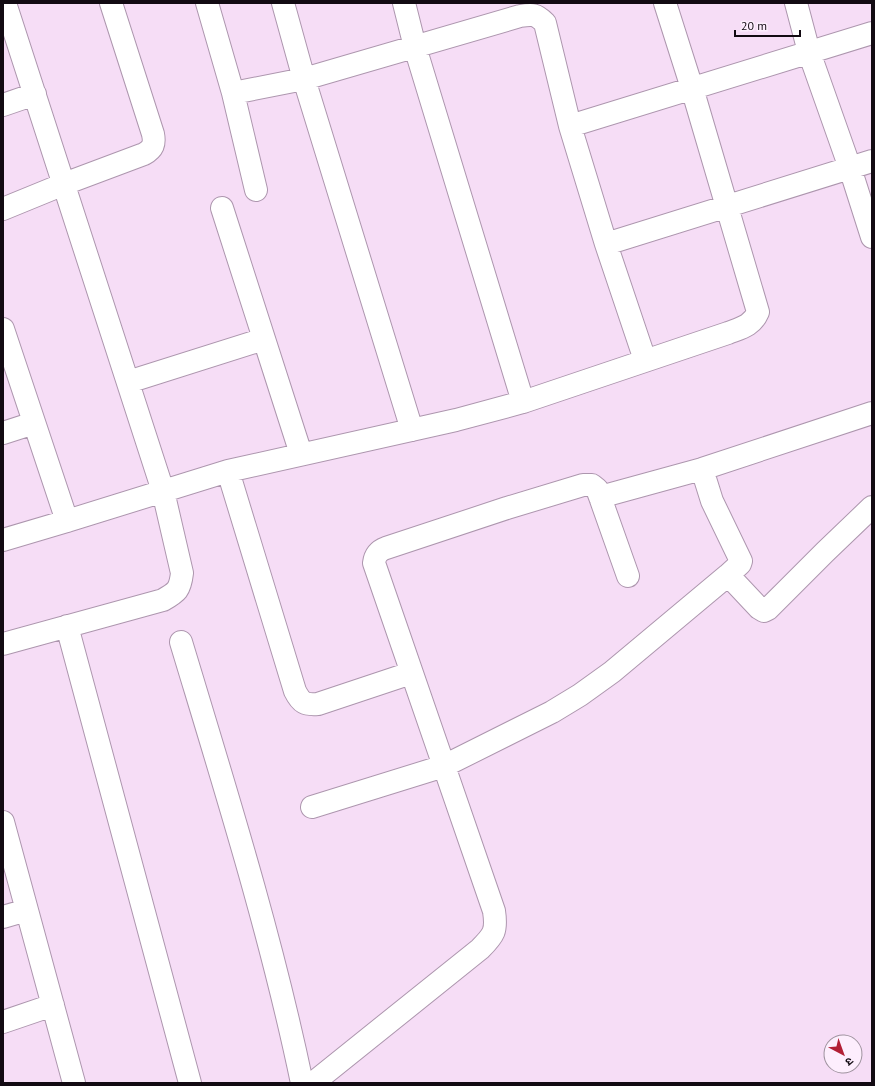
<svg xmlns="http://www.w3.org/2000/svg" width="875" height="1086" viewBox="0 0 875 1086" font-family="'PT Sans','Noto Sans Devanagari',sans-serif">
  <rect width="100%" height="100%" fill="#f6ddf6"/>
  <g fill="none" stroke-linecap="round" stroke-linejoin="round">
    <g stroke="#ad96ae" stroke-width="24">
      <path id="street" d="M207 3 233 93 256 190
        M283 3 304 79 412 430
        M404 3 415 47 523 402
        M796 3 809 52 850 168 872 237
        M233 93 304 79 520 16C533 14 536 14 545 23L570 126 606 244 645 360
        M3 105 35 94
        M570 126 872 33
        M222 208 301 454
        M3 209 64 184 144 154C153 149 155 144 153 134L111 3
        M606 244 872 161
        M3 329 67 521
        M128 382 264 339
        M3 433 34 423
        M702 469 712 501 741 561 740 564 728 575 759 608 764 611 768 609 825 552 872 507
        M228 471 295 691C301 703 305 705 318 704L411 673
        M600 497 702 469 872 413
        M3 540 67 521 228 471 456 420 523 402 728 333C741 328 752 326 758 312L692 88 665 3
        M67 626 190 1083
        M181 642C225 788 271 934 302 1083
        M3 644 163 600C177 592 180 590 182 573L163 491 5 3
        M312 807 444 766 552 712 580 695 612 672 728 575
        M3 822 74 1083
        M3 917 27 910
        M3 1022 53 1005
        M313 1083 480 949C494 935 497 931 494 911L374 563C375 555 378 551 386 548L507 508 583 485H592L597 489 600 497 628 576"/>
    </g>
    <use href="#street" stroke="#fff" stroke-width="22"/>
  </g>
  <rect width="875" height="1086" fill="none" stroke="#120a12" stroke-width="8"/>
  <g transform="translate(843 1054) rotate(139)"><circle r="19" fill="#fdeefd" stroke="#9f939f"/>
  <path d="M0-3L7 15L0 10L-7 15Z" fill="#b21f35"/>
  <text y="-6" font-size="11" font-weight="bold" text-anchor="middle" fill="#120a12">उ</text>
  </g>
  <path d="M735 30v6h65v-6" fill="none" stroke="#120a12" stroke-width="2"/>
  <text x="741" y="30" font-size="12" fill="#120a12" stroke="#fdeefd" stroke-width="3" paint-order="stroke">20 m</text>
</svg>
